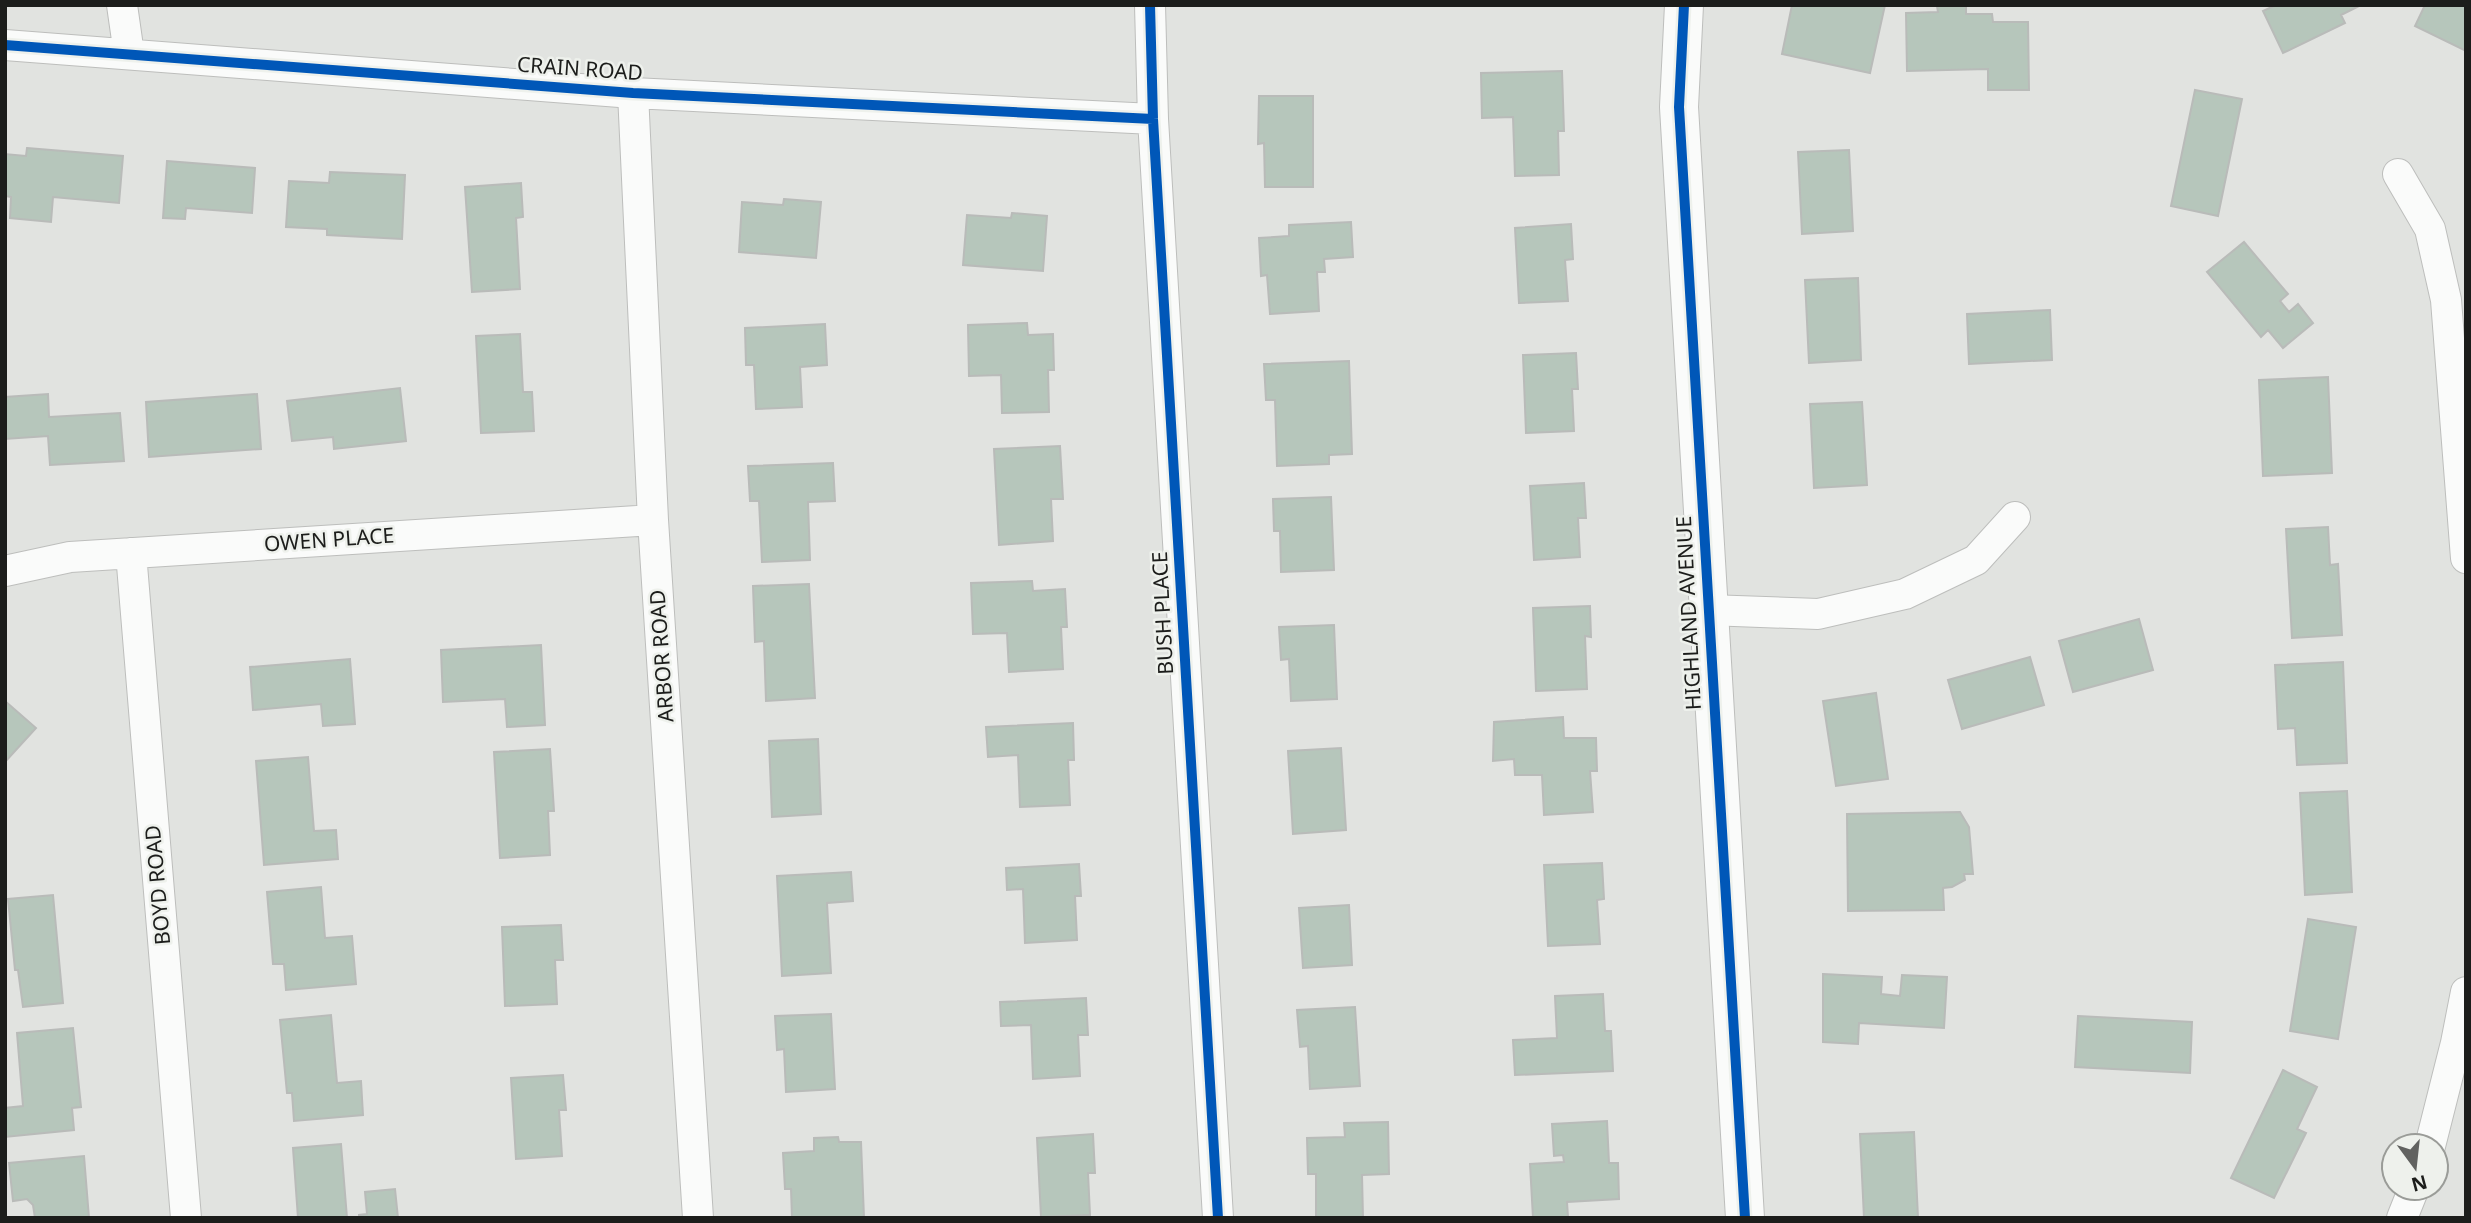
<svg xmlns="http://www.w3.org/2000/svg" width="2471" height="1223" viewBox="0 0 2471 1223" font-family="'Noto Sans',sans-serif">
  <rect width="100%" height="100%" fill="#e1e3e0"/>
  <path fill="#b6c6bb" stroke="#b9bbb9" stroke-width="2" d="M1792 5H1885L1870 73 1782 54Z
    M2276 5H2361L2341 15 2345 23 2283 53 2263 11Z
    M2425 5H2466V51L2415 26Z
    M1937 6H1966V14H1992L1993 22H2028L2029 90H1988V69L1907 71 1906 13 1938 12Z
    M1562 71 1564 131H1558L1559 175 1515 176 1513 117 1482 118 1481 73Z
    M2195 90 2242 99 2218 216 2171 206Z
    M1259 96H1313V187H1265L1264 143 1258 144Z
    M27 148 123 156 119 203 53 197 51 222 10 218 11 197 5 196V154L26 156Z
    M1849 150 1853 231 1802 234 1798 152Z
    M167 161 255 168 252 213 186 208 185 219 163 218Z
    M330 172 405 175 402 239 327 235V229L286 227 289 181 329 183Z
    M521 183 523 217 516 218 520 289 472 292 465 187Z
    M784 199 821 202 816 258 739 252 742 202 783 205Z
    M1012 213 1047 216 1043 271 963 265 967 215 1011 218Z
    M1351 222 1353 257 1324 259 1325 272H1317L1319 311 1270 314 1267 275 1261 276 1259 238 1289 236V225Z
    M1571 224 1573 259 1565 260 1568 301 1519 303 1515 228Z
    M2244 242 2288 294 2280 301 2289 312 2298 304 2313 323 2283 348 2268 330 2261 337 2207 272Z
    M1858 278 1861 360 1809 363 1805 280Z
    M2050 310 2052 360 1969 364 1967 314Z
    M1027 323 1028 335 1053 334 1054 370H1048L1049 412 1002 413 1001 375 969 376 968 325Z
    M825 324 827 365 800 367 802 407 756 409 754 365H746L745 328Z
    M520 334 523 392H532L534 431 481 433 476 336Z
    M1576 353 1578 389H1572L1574 431 1526 433 1523 355Z
    M1349 361 1352 454 1329 455V464L1277 466 1275 400H1266L1264 364Z
    M2328 377 2332 473 2263 476 2259 380Z
    M400 388 406 441 334 449 333 437 292 441 287 401Z
    M48 394 49 417 120 413 124 461 50 465 48 436 5 439V397Z
    M257 394 261 449 149 457 146 402Z
    M1862 402 1867 485 1814 488 1810 404Z
    M1060 446 1063 499H1051L1053 541 999 545 994 449Z
    M833 463 835 501 808 502 810 560 762 562 759 501H750L748 466Z
    M1584 483 1586 518H1578L1580 557 1534 560 1530 486Z
    M1331 497 1334 570 1281 572 1280 531H1274L1273 499Z
    M2328 527 2330 565 2338 564 2342 635 2292 638 2286 529Z
    M1032 581 1033 591 1065 589 1067 627H1061L1063 669 1009 672 1007 633 973 634 971 583Z
    M809 584 815 698 766 701 764 641 755 642 753 586Z
    M1590 606 1591 637 1585 636 1587 689 1536 691 1533 608Z
    M2139 619 2153 670 2073 692 2059 641Z
    M1334 625 1337 699 1291 701 1289 659 1281 660 1279 627Z
    M541 645 545 725 507 727 505 699 443 702 441 650Z
    M2030 657 2044 705 1962 729 1948 680Z
    M350 659 355 724 323 726 321 704 253 710 250 667Z
    M2343 662 2347 763 2297 765 2295 728 2278 729 2275 665Z
    M1876 693 1888 779 1836 786 1823 701Z
    M5 701 36 728 5 762Z
    M1563 717 1564 738H1596L1597 771H1590L1593 812 1544 815 1542 775H1515L1514 759 1493 761 1494 722Z
    M1073 723 1074 760H1068L1070 805 1020 807 1018 755 988 757 986 727Z
    M818 739 821 814 772 817 769 741Z
    M1341 748 1346 830 1293 834 1288 751Z
    M550 749 554 811H548L550 855 500 858 494 752Z
    M308 757 314 831 336 830 338 859 264 865 256 761Z
    M2347 791 2352 892 2305 895 2300 793Z
    M1960 812 1969 827 1973 874H1964L1965 880 1952 887 1943 888 1944 910 1848 911 1847 814Z
    M1602 863 1604 899 1597 900 1600 944 1548 946 1544 865Z
    M1079 864 1081 896H1075L1077 940 1025 943 1023 889 1007 890 1006 868Z
    M851 872 853 901 827 903 831 973 782 976 777 876Z
    M321 887 325 938 352 936 356 984 286 990 284 964H273L267 892Z
    M53 895 63 1003 23 1007 18 970H15L8 899Z
    M1349 905 1352 965 1303 968 1299 908Z
    M2308 919 2356 927 2338 1039 2290 1031Z
    M561 925 563 960H555L557 1004 505 1006 502 927Z
    M1823 974 1882 977 1881 994 1900 996 1902 975 1947 977 1944 1028 1859 1023 1858 1044 1823 1042Z
    M1603 994 1605 1031H1611L1613 1071 1515 1075 1513 1040 1557 1038 1555 996Z
    M1086 998 1088 1035H1078L1080 1076 1033 1079 1031 1025 1001 1026 1000 1002Z
    M1355 1007 1360 1086 1310 1089 1308 1046 1300 1047 1297 1010Z
    M831 1014 835 1089 786 1092 784 1049 777 1050 775 1016Z
    M331 1015 337 1083 361 1081 363 1115 294 1121 292 1093H287L280 1020Z
    M2078 1016 2192 1022 2190 1073 2075 1067Z
    M73 1028 81 1107 72 1108 74 1130 5 1137V1108L23 1106 17 1033Z
    M2283 1070 2317 1087 2297 1129 2306 1133 2274 1198 2231 1178Z
    M563 1075 566 1110H559L562 1156 516 1159 511 1078Z
    M1607 1121 1609 1163H1618L1619 1199 1567 1202 1568 1217 1533 1218 1530 1164 1564 1162 1563 1155 1554 1156 1552 1124Z
    M1388 1122 1389 1174 1362 1175 1363 1218H1316V1174H1308L1307 1138 1345 1137 1344 1123Z
    M1914 1132 1918 1218H1864L1860 1134Z
    M1093 1134 1095 1173H1088L1090 1215 1041 1217 1037 1138Z
    M838 1137 839 1142H861L864 1218H792L791 1189H785L783 1153 814 1151V1138Z
    M341 1144 347 1218H298L293 1148Z
    M84 1156 89 1218H35L33 1205 27 1199 13 1201 9 1163Z
    M395 1189 398 1218H359V1215L367 1214 365 1192Z"/>
  <g fill="none" stroke-linecap="round" stroke-linejoin="round">
    <g stroke="#bdbebc" stroke-width="32">
      <path id="minor" d="M122 5 129 54
        M1150 5 1153 119 1218 1218
        M5 45 633 93 1153 119
        M633 93 653 520 698 1218
        M2398 174 2430 229 2446 300 2466 558
        M131 553 186 1218
        M5 571 70 557 653 520
        M1708 610 1818 614 1905 594 1976 560 2015 517
        M2430 1146 2456 1043 2466 992
        M2402 1218 2414 1188"/>
    </g>
    <g stroke="#bdbebc" stroke-width="40">
      <path id="tertiary" d="M1684 5 1679 107 1745 1218"/>
    </g>
    <use href="#minor" stroke="#fafbfa" stroke-width="30"/>
    <use href="#tertiary" stroke="#fafbfa" stroke-width="38"/>
    <g stroke="#eef1ec" stroke-width="15">
      <path id="cycleway" d="M1150 5 1153 119 1218 1218
        M1684 5 1679 107 1745 1218
        M5 45 633 93 1153 119"/>
    </g>
    <use href="#cycleway" stroke="#0057b8" stroke-width="10"/>
  </g>
  <g text-anchor="middle" stroke-width="5" stroke-linejoin="round" paint-order="stroke">
    <g font-size="21" fill="#1c1d1b" stroke="#eef1ec">
      <text transform="translate(580 69) rotate(4)" y="7">CRAIN ROAD</text>
      <text transform="translate(329 540) rotate(-4)" y="7">OWEN PLACE</text>
      <text transform="translate(1163 613) rotate(-93)" y="7">BUSH PLACE</text>
      <text transform="translate(1689 613) rotate(-93)" y="7">HIGHLAND AVENUE</text>
      <text transform="translate(662 656) rotate(-94)" y="7">ARBOR ROAD</text>
      <text transform="translate(158 885) rotate(-95)" y="7">BOYD ROAD</text>
    </g>
  </g>
  <rect width="2471" height="1223" fill="none" stroke="#1c1d1b" stroke-width="14"/>
  <g transform="translate(2415 1167) rotate(165)"><circle r="33" fill="#eef1ec" stroke="#9a9c98" stroke-width="2"/>
  <path d="M0-5L12 26L0 18L-12 26Z" fill="#616260"/>
  <text y="-10" font-size="19" font-weight="bold" text-anchor="middle" fill="#1c1d1b">N</text>
  </g>
</svg>
